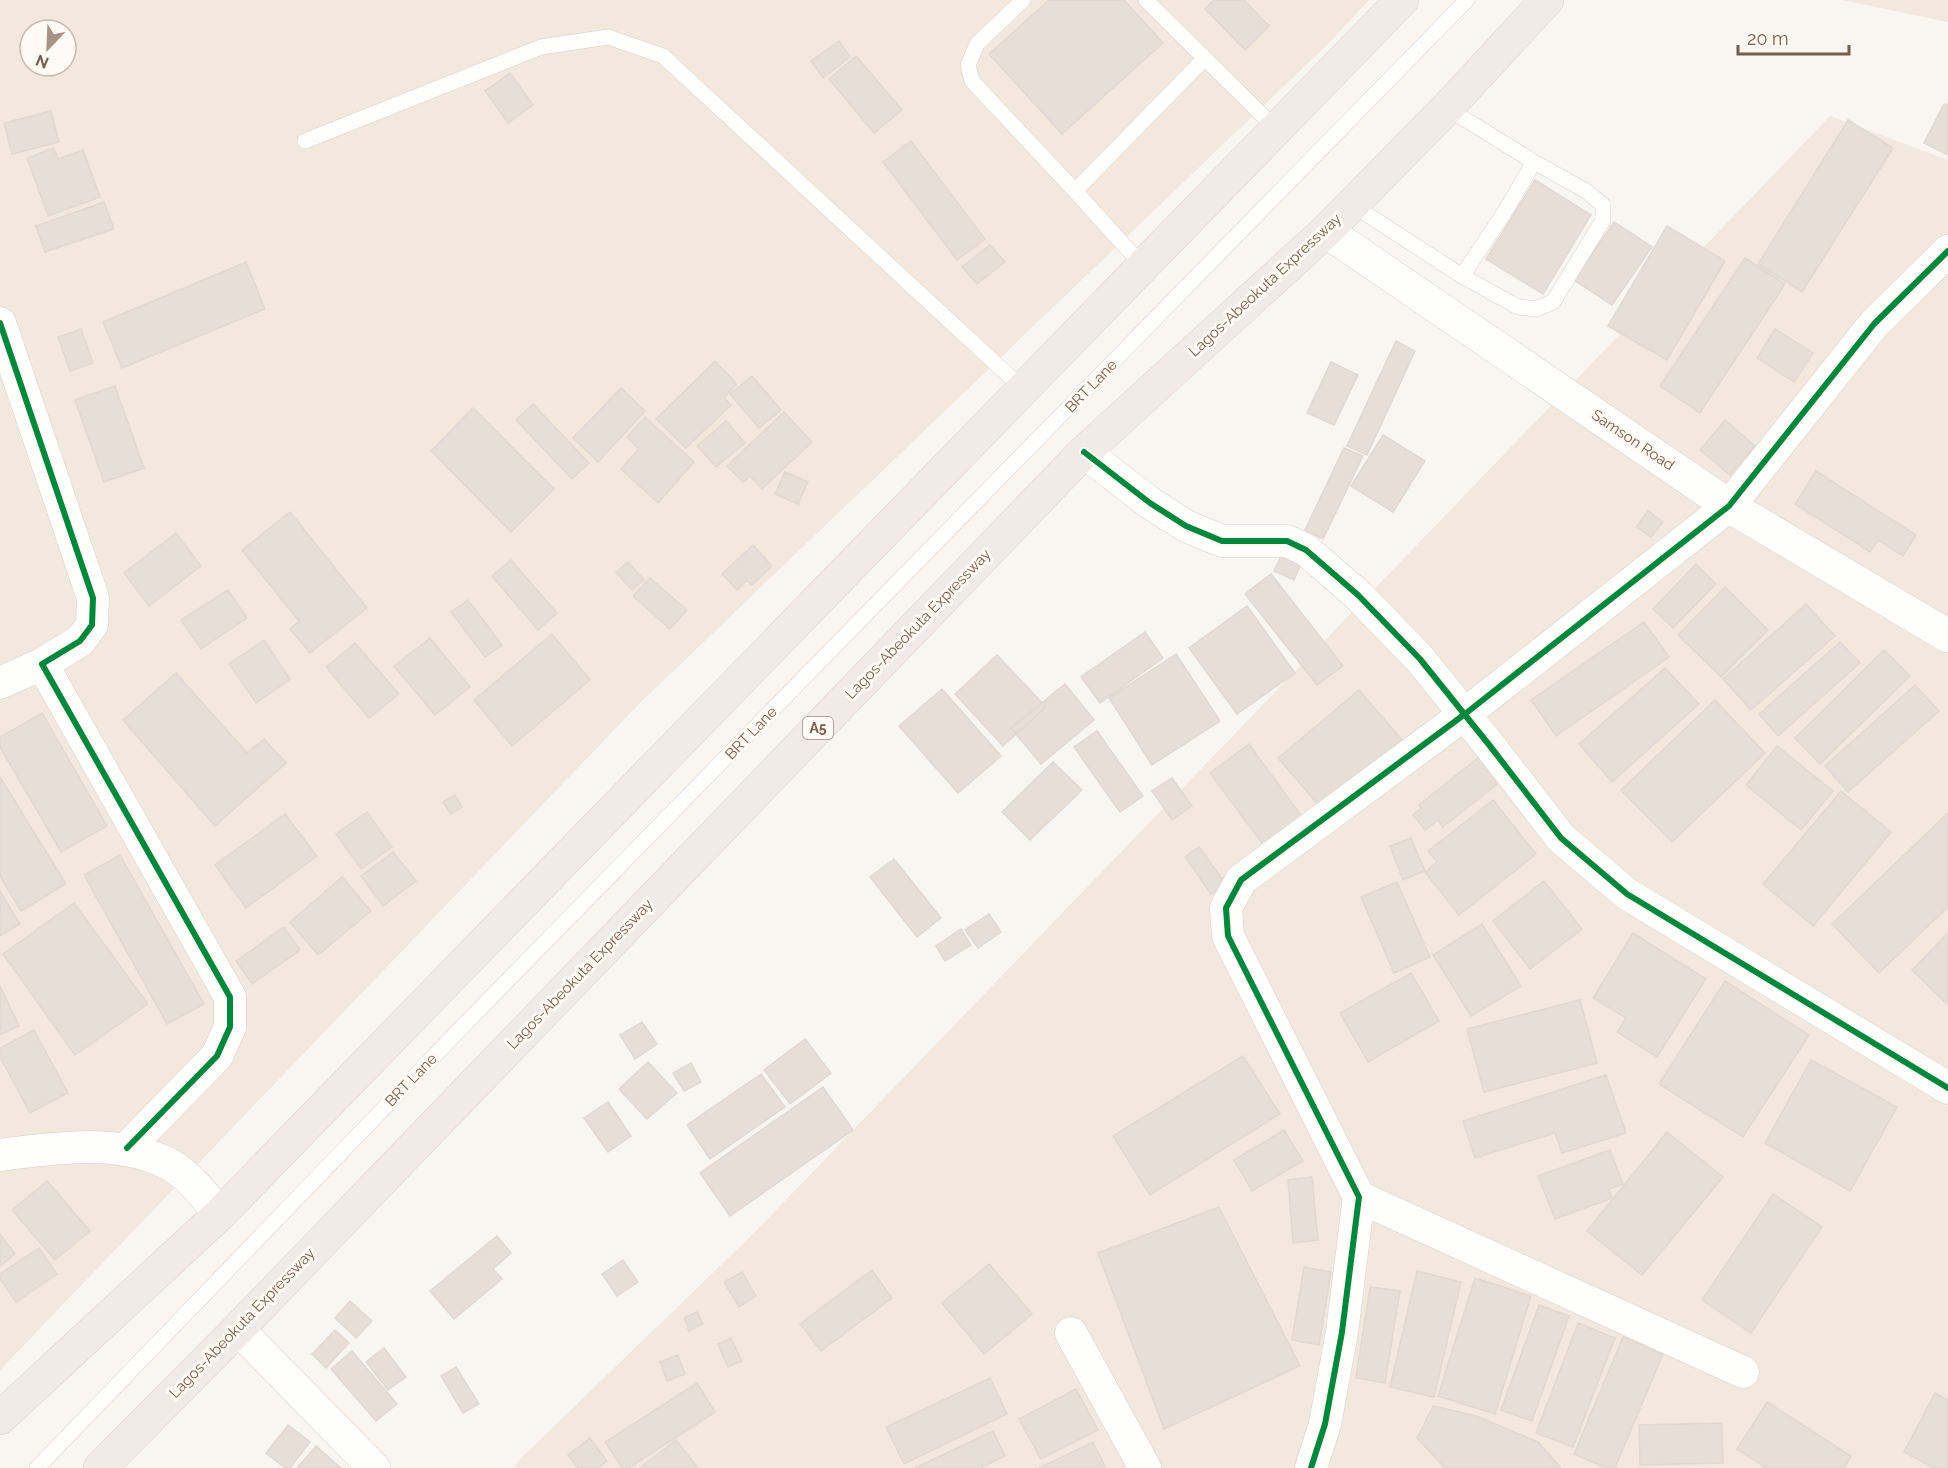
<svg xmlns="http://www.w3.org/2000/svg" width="1948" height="1468" viewBox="0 0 1948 1468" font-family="Raleway,sans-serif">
  <rect width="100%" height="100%" fill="#f9f5f0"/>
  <path fill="#f2e8de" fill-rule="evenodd" d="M0 0H1369L1329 43 641 702 0 1370ZM30 30H66V66H30Z
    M1842 0H1948V22Z
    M1830 116 1948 160V1468H514L519 1460 753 1234Z"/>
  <path fill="#e6ded7" stroke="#e2d8d2" stroke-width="1.5" d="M1049 0H1124L1163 43 1062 134 989 54Z
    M1214 0H1244L1269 26 1245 50 1205 9Z
    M839 41 850 57 823 78 811 61Z
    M856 56 902 110 874 133 829 79Z
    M510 73 533 105 508 123 485 91Z
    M1944 104 1948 105V155L1924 143Z
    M51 111 59 142 12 154 4 123Z
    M1848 120 1893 148 1802 292 1758 264Z
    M911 141 985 239 957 260 883 162Z
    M54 148 58 159 83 150 100 197 48 216 27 158Z
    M1535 180 1591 215 1543 294 1486 259Z
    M104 202 114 229 45 252 36 226Z
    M1614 222 1652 247 1612 305 1574 280Z
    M1667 226 1725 261 1667 360 1608 326Z
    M990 245 1005 262 977 284 962 267Z
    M1745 258 1785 284 1700 413 1660 386Z
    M246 262 265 309 122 368 103 322Z
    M81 329 93 363 70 371 58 337Z
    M1775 329 1813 353 1794 382 1757 358Z
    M1396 341 1415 351 1367 455 1347 446Z
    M715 361 737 384 724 398 731 405 686 448 656 419Z
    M1331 362 1358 375 1334 425 1307 413Z
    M752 376 781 410 759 428 730 394Z
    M115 386 144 468 104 482 75 400Z
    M621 388 645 411 598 462 573 438Z
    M533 404 589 463 572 479 516 420Z
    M473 408 554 489 511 532 431 451Z
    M784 412 812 442 762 489 750 476 743 482 727 466Z
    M645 417 694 462 658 503 621 469 639 449 627 437Z
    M1725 420 1755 446 1730 475 1700 450Z
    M726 421 745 443 716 467 697 446Z
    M1383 435 1425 461 1393 512 1351 486Z
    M1344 448 1363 456 1323 539 1305 530Z
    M1816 471 1916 535 1903 556 1878 540 1870 552 1795 504Z
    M785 472 808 482 798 504 775 494Z
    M1648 511 1663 522 1651 537 1636 527Z
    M290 512 367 608 310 653 290 629 299 621 242 550Z
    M176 533 201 566 149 606 124 573Z
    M1287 543 1306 552 1294 580 1274 571Z
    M753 545 772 566 752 585 747 580 737 590 722 574Z
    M511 560 557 613 538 630 492 576Z
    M628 562 644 580 632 590 616 572Z
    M1696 564 1716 584 1673 628 1653 609Z
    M1271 574 1343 666 1317 685 1245 594Z
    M650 578 687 610 670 629 633 596Z
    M1725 587 1768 630 1721 677 1678 635Z
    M228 590 247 618 201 649 181 620Z
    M468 600 502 645 485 657 451 612Z
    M1806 604 1835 636 1751 710 1723 679Z
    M1247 606 1295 673 1237 714 1189 648Z
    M1644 622 1669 657 1556 736 1531 700Z
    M1145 632 1163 658 1100 703 1081 677Z
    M552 634 590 680 512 746 474 700Z
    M430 638 470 687 435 715 394 666Z
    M264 640 290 679 256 703 229 664Z
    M1840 642 1860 663 1778 736 1759 714Z
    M355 643 399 694 369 718 326 667Z
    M1884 650 1910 676 1820 764 1795 738Z
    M1176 654 1220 721 1152 765 1109 698Z
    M997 655 1046 707 1003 746 955 694Z
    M1665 668 1699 704 1612 782 1579 744Z
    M176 673 247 753 264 739 286 763 215 826 123 720Z
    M1065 684 1094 720 1041 764 1011 728Z
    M1915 685 1939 711 1848 792 1825 766Z
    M942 689 1001 756 958 793 899 726Z
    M1359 690 1402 740 1321 808 1278 758Z
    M1715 700 1765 753 1672 842 1621 790Z
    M42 713 107 826 61 852 0 747V737Z
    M1097 731 1143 796 1120 812 1074 747Z
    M1249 744 1303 818 1264 846 1210 773Z
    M1777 746 1833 791 1801 830 1746 785Z
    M1479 757 1500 782 1443 827 1438 820 1425 830 1413 815 1421 808 1419 805Z
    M1053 762 1082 790 1030 840 1002 812Z
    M0 777 66 884 21 911 0 876Z
    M1172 778 1192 806 1172 820 1152 791Z
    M1841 791 1891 832 1813 926 1763 884Z
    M455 795 462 807 451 814 443 802Z
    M1493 800 1536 854 1459 915 1425 872 1437 862 1428 851Z
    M367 812 392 847 361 869 336 834Z
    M1948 813V907L1879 973 1832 924Z
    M285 814 317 856 246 908 215 865Z
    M1411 838 1425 871 1403 880 1390 846Z
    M1199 847 1226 884 1211 894 1185 857Z
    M393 852 416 881 383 906 361 876Z
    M120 855 204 1004 167 1024 84 875Z
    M894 859 941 918 917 937 870 877Z
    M342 877 371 911 318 955 290 922Z
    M1544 881 1582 929 1530 969 1493 921Z
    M1397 882 1430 957 1394 973 1361 897Z
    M0 891 20 924 0 936Z
    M74 903 148 1004 75 1055 3 954Z
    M989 914 1001 932 978 948 965 930Z
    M1482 924 1521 986 1471 1016 1433 955Z
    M284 927 300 950 252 984 236 961Z
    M961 929 971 945 945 961 936 946Z
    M1633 933 1706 979 1657 1057 1617 1032 1626 1018 1593 998Z
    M1948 933V1005L1912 970Z
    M1411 973 1439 1021 1368 1062 1340 1013Z
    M1725 981 1809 1035 1743 1137 1659 1084Z
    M0 986 19 1026 0 1035Z
    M1580 1000 1597 1063 1484 1092 1467 1029Z
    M642 1022 657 1044 635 1059 620 1035Z
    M34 1030 68 1093 30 1113 0 1057V1048Z
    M805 1039 831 1073 790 1104 764 1070Z
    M1243 1056 1280 1114 1150 1195 1113 1136Z
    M1811 1060 1897 1107 1850 1191 1765 1143Z
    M648 1062 677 1093 647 1119 619 1089Z
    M691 1063 701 1082 684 1091 673 1073Z
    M761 1074 785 1107 710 1159 687 1125Z
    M1606 1075 1626 1133 1562 1153 1555 1133 1475 1158 1463 1121Z
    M823 1087 853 1130 730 1216 700 1173Z
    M608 1102 631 1136 608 1152 584 1118Z
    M1284 1130 1303 1161 1252 1191 1234 1160Z
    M1667 1132 1723 1177 1642 1275 1587 1231Z
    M1610 1150 1623 1184 1609 1189 1612 1198 1555 1219 1538 1176Z
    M1312 1177 1318 1240 1293 1243 1288 1180Z
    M47 1181 90 1231 55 1260 12 1210Z
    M1773 1194 1822 1227 1751 1333 1702 1300Z
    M1219 1207 1300 1366 1164 1429 1098 1253Z
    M0 1234 15 1254 0 1266Z
    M497 1236 511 1253 493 1269 502 1279 454 1319 430 1291Z
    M39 1248 57 1274 16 1302 0 1279V1274Z
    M623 1260 638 1282 617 1296 602 1274Z
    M989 1264 1032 1314 984 1354 942 1303Z
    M1304 1267 1331 1272 1319 1345 1292 1340Z
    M872 1270 892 1298 821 1351 800 1324Z
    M1417 1271 1461 1282 1434 1397 1390 1387Z
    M742 1272 756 1296 739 1307 724 1282Z
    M1475 1278 1531 1296 1495 1414 1438 1396Z
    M1370 1287 1400 1291 1385 1383 1356 1378Z
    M350 1301 372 1321 356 1338 335 1318Z
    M1539 1305 1569 1316 1532 1421 1501 1410Z
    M697 1312 703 1324 689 1331 684 1318Z
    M1578 1323 1615 1338 1573 1447 1536 1433Z
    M335 1330 349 1343 326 1368 312 1354Z
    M1623 1337 1663 1354 1615 1468H1606L1574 1454Z
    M731 1338 742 1361 728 1367 718 1344Z
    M384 1348 406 1377 388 1390 366 1362Z
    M352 1351 397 1404 376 1421 331 1369Z
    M678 1355 685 1374 667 1381 660 1362Z
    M456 1367 479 1404 463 1413 441 1376Z
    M990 1378 1007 1414 904 1464 886 1427Z
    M697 1383 715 1412 629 1468H622L605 1442Z
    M1076 1389 1098 1430 1041 1459 1019 1419Z
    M1935 1393 1948 1400V1468H1934L1904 1452Z
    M1767 1402 1851 1456 1844 1468H1766L1737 1449Z
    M1433 1406 1476 1416 1538 1442 1561 1468H1445L1417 1438Z
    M1722 1423 1723 1463 1640 1465 1639 1425Z
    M288 1425 310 1442 290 1468H285L266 1453Z
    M993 1431 1005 1456 980 1468H915Z
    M590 1438 607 1461 598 1468H578L568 1455Z
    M676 1440 698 1468H640Z
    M1093 1442 1106 1468H1039Z
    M316 1446 341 1468H297Z"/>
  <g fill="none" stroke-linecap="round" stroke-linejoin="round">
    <g stroke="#d7d1cb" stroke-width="16">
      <path id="lane" d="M1023 0 977 44 968 65 972 81 1075 191 1142 265
        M1146 0 1275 128
        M305 141 541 47 608 37 663 56 1022 388
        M1075 191 1204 59
        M1351 204 1462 276 1518 307 1536 309 1553 302 1603 220V205L1586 191 1534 162 1447 108
        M1462 276 1504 213 1534 162
        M37 1468 466 1023 1467 0"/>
    </g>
    <g stroke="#d7d1cb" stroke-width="33">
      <path id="street" d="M0 323 93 598 92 625 80 641 42 664 230 997V1027L217 1056 127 1148
        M1084 452 1150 503 1186 526 1222 541H1287L1306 550 1358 595 1420 659 1490 746 1561 838 1627 894 1948 1088
        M0 683 42 664
        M0 1155C56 1148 115 1138 167 1163 186 1172 207 1198 220 1214
        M1359 1197 1743 1372
        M238 1329 374 1468
        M1071 1333 1145 1468
        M1311 1468 1325 1424 1342 1332 1359 1197 1228 936 1226 908 1241 880 1465 714 1729 506 1874 324 1948 251"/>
    </g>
    <g stroke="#d9d2cb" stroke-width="34">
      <path id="secondary" d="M1326 231 1729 506 1948 636"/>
    </g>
    <g stroke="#dad1cc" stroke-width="34">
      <path id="highway" d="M0 1418 220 1214 1402 0
        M100 1468 238 1329 1084 452 1326 231 1447 108 1547 0"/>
    </g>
    <use href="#lane" stroke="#fefefd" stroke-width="15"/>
    <use href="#street" stroke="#fefefd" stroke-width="32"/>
    <use href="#secondary" stroke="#fefefd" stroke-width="33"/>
    <use href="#highway" stroke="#f2eae7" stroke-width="33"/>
    <g stroke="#fffaf3" stroke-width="10">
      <path id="cycleway" d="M0 323 93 598 92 625 80 641 42 664 230 997V1027L217 1056 127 1148
        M1084 452 1150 503 1186 526 1222 541H1287L1306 550 1358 595 1420 659 1490 746 1561 838 1627 894 1948 1088
        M1311 1468 1325 1424 1342 1332 1359 1197 1228 936 1226 908 1241 880 1465 714 1729 506 1874 324 1948 251"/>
    </g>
    <use href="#cycleway" stroke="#00873e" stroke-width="6"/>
  </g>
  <g text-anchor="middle" stroke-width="6" stroke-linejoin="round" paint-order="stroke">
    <rect fill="#fffaf3" stroke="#a28b7f" stroke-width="1.5" x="803" y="717" width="30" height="22" rx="4.5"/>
    <g font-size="14" font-weight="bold" fill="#7a5c4d">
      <text x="818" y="733">A5</text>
    </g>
    <g font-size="15" fill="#7a5c4d" stroke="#fffaf3">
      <text transform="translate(1265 285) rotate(-43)" y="5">Lagos-Abeokuta Expressway</text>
      <text transform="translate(1091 386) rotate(-46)" y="5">BRT Lane</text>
      <text transform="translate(1633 440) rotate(34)" y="5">Samson Road</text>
      <text transform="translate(918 624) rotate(-46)" y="5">Lagos-Abeokuta Expressway</text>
      <text transform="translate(751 733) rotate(-46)" y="5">BRT Lane</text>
      <text transform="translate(580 974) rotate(-46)" y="5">Lagos-Abeokuta Expressway</text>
      <text transform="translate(411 1080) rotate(-46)" y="5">BRT Lane</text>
      <text transform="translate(242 1323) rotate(-46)" y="5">Lagos-Abeokuta Expressway</text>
    </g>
  </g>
  <g transform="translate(48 48) rotate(203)"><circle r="28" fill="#fffaf3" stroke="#cabbb1" stroke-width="1.5"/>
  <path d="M0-4.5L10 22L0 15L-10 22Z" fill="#a69286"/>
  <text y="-9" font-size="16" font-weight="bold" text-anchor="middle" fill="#7a5c4d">N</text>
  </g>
  <path d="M1738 45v9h111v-9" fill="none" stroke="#7a5c4d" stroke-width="3"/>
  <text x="1747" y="45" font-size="18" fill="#7a5c4d" stroke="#fffaf3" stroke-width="4.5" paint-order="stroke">20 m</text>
</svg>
